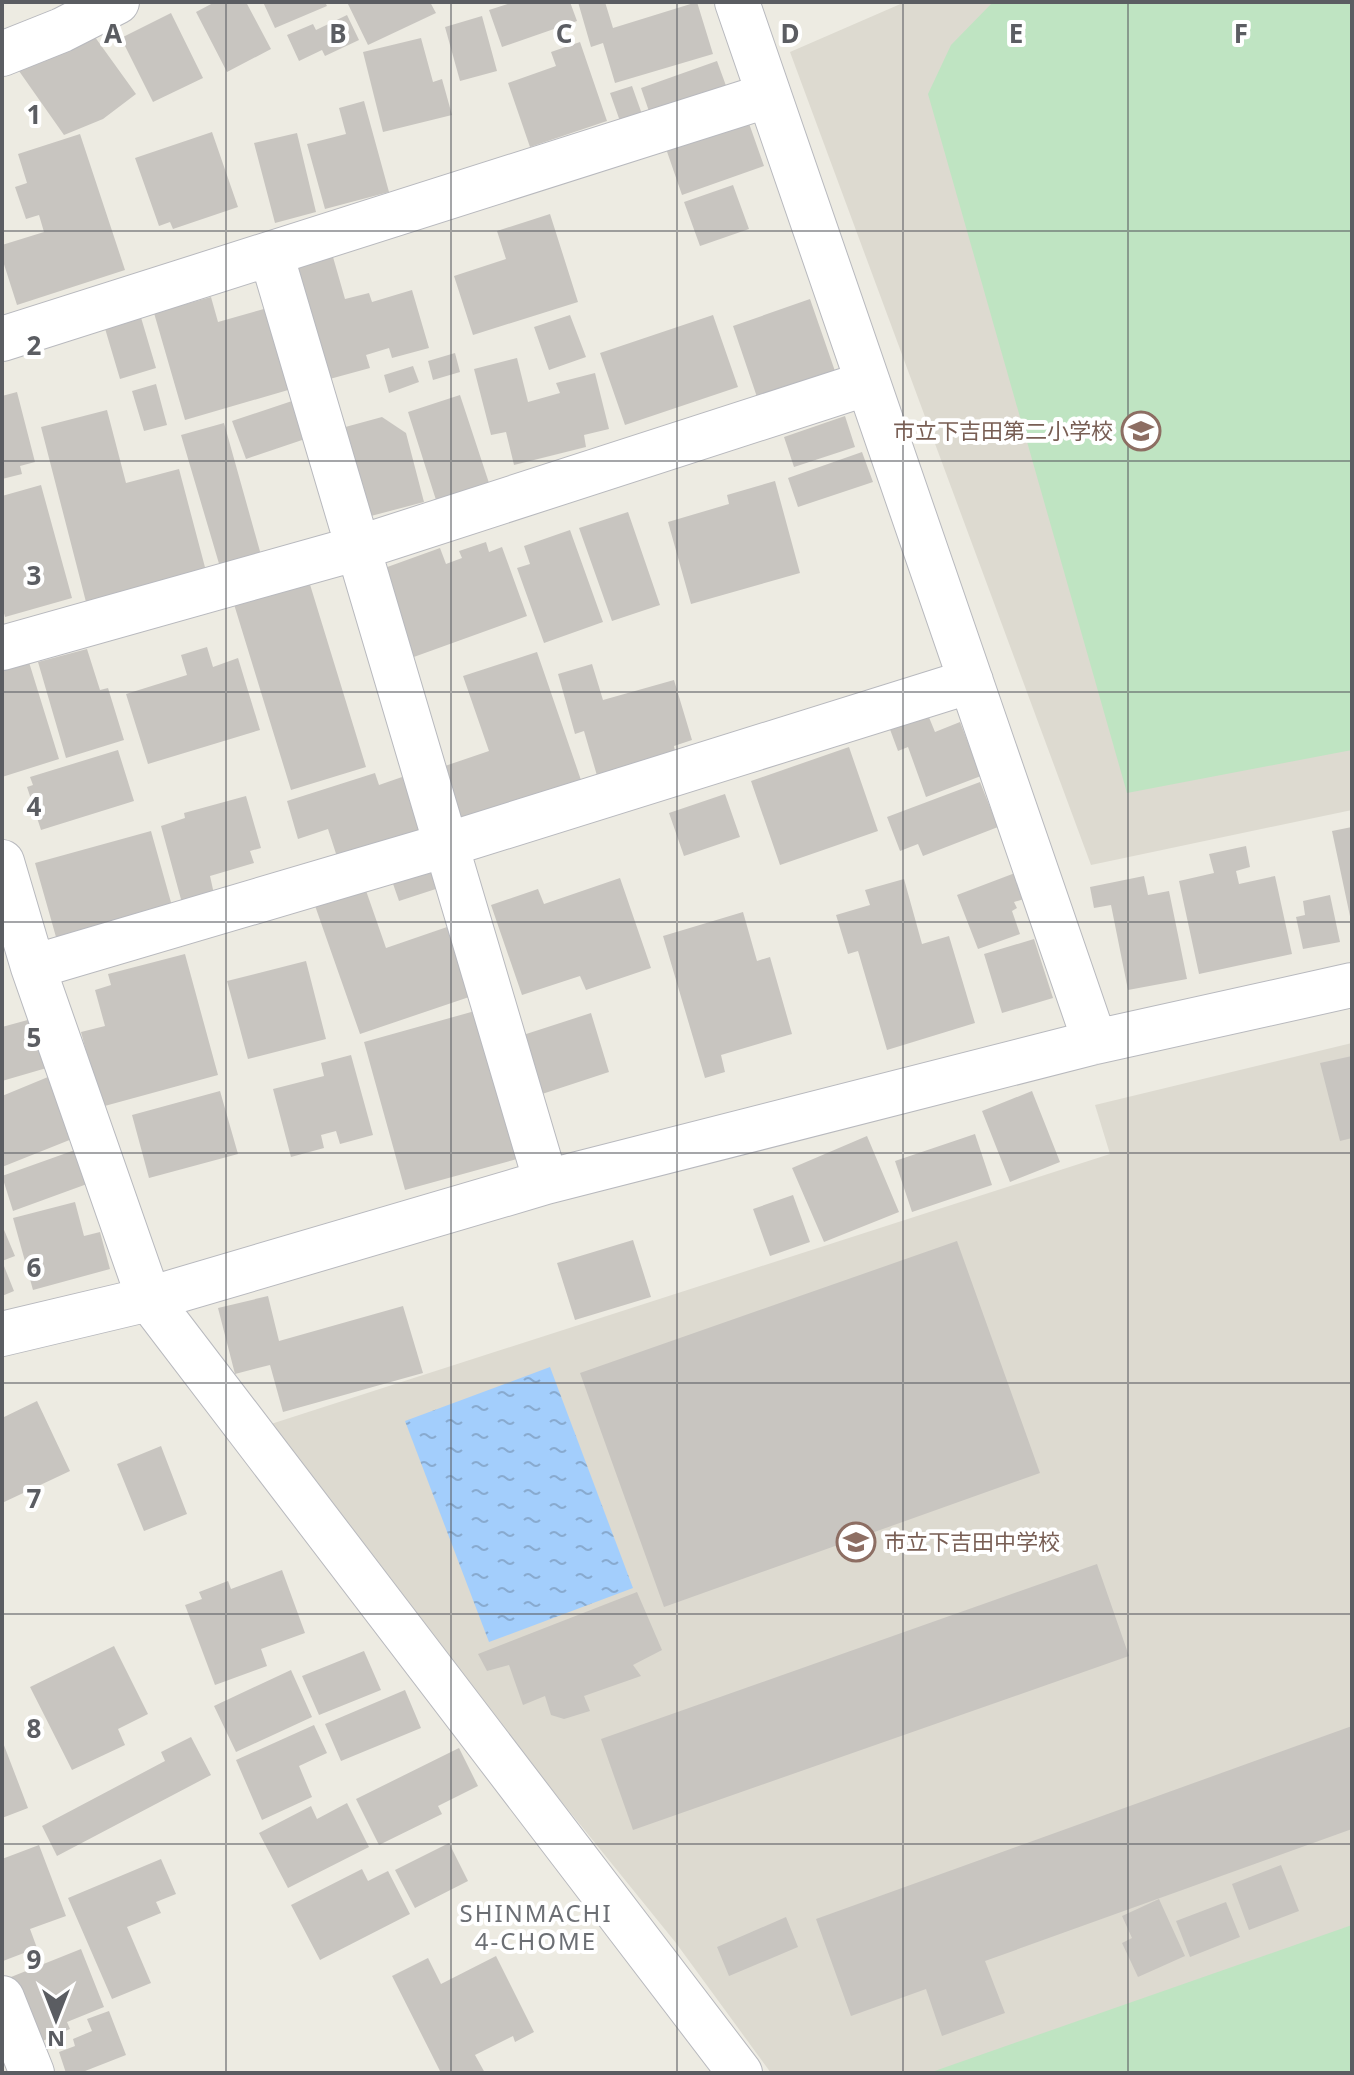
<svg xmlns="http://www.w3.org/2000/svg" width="1354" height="2075" viewBox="0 0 1354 2075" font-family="'Noto Sans','Noto Sans JP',sans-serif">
  <defs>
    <pattern id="water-ripples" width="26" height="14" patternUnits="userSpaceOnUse" patternTransform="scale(2)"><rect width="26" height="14" fill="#a3cefc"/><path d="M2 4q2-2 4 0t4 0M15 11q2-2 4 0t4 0" fill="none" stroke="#88aacf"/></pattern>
  </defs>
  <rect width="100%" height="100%" fill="#edebe2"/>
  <path fill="#dddad0" d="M905 2H1352V810L1091 865 790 52Z
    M1352 1043V2073H771L676 1943 447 1660 271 1424 1110 1154 1095 1105Z"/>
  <path fill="#bfe4c2" d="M993 2H1352V750L1127 793 928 94 951 45Z
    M1352 1925V2073H929Z"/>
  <path fill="url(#water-ripples)" d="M550 1367 633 1588 489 1642 405 1421Z"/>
  <path fill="#c8c5c0" d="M215 2H246L271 49 227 72 196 12Z
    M263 2H325L327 6 275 28Z
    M347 2H430L436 13 368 45Z
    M514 2H570L577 21 502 47 489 10Z
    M578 2H605L613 28 697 2 713 54 615 83 603 43 591 47Z
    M171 13 203 78 153 102 121 38Z
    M347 15 359 40 325 56 322 50 299 61 287 35 313 24 316 30Z
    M482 16 497 71 460 81 445 27Z
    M87 26 136 94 103 119 64 135 19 71 45 61 33 47Z
    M421 38 433 82 442 79 452 115 383 132 363 52Z
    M580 42 607 121 530 147 508 83 556 66 551 52Z
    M717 61 729 94 652 120 641 88Z
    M632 86 643 117 621 124 610 93Z
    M364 101 389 192 325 209 307 144 346 134 339 108Z
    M745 112 764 166 682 195 663 140Z
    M212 132 238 207 173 229 170 222 159 226 135 158Z
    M297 133 316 212 275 223 254 143Z
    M80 134 125 270 17 305 2 258V245L44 232 39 215 26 219 15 187 27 183 18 154Z
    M733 185 749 229 700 246 684 202Z
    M550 214 578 302 473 335 454 276 506 259 497 231Z
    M331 250 345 299 369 293 372 302 412 290 429 348 392 358 389 348 366 355 370 368 326 380 293 261Z
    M211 297 218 322 271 307 295 388 185 420 154 313Z
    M810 299 837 377 759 403 733 326Z
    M137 304 156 368 120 379 101 315Z
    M570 315 586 357 549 370 534 327Z
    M713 315 738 387 625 425 600 353Z
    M455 353 460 372 433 380 428 361Z
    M517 358 528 402 560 393 556 383 595 373 609 429 584 435 586 447 514 465 506 432 491 435 474 369Z
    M413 366 419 382 389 393 384 375Z
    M156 384 167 425 144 431 132 391Z
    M17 392 35 462 20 466 22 474 2 479V396Z
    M460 395 489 483 436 500 408 412Z
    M301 398 314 436 246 459 232 421Z
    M107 410 126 483 179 469 206 571 86 602 41 427Z
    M845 416 855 447 794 467 784 437Z
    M382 417 406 433 424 502 371 516 363 485 354 488 338 429Z
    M224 423 261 555 220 567 181 435Z
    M862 452 873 482 798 507 788 478Z
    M775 481 800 573 691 604 668 522 729 504 727 495Z
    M41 485 72 598 5 617 2 606V496Z
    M628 512 660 605 612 621 579 528Z
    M570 530 603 622 544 643 517 568 530 564 524 546Z
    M486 542 489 552 502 547 527 616 411 658 379 570 440 548 446 564 462 558 459 551Z
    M308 578 366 767 291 790 233 601Z
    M207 647 213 667 238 658 260 730 148 764 126 694 187 675 181 655Z
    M87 649 100 690 108 688 124 740 66 758 38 662Z
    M537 652 582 783 461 824 442 767 489 751 463 676Z
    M28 659 59 759 2 777V667Z
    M592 664 603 700 674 680 692 740 674 746 676 756 598 779 584 731 575 734 558 674Z
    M926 710 935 732 960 722 981 776 926 797 908 747 898 751 888 724Z
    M849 747 878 831 780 865 751 781Z
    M118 750 134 801 41 830 27 787 33 785 30 777Z
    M375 773 379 785 405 776 424 836 339 863 328 829 298 839 287 801Z
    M980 782 998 827 923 856 918 844 900 851 887 817Z
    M725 794 740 837 684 856 669 813Z
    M246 796 261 848 250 851 254 863 210 876 214 894 182 903 161 826 185 818 184 813Z
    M1352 827V921H1351L1332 831Z
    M151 831 174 913 112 921 56 937 35 863Z
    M1246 846 1250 867 1236 871 1239 884 1275 876 1292 954 1199 974 1179 881 1214 873 1209 854Z
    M438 863 445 886 399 901 391 878Z
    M1015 873 1024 899 1014 902 1017 908 1012 911 1020 934 978 949 957 895Z
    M1144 876 1148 895 1169 891 1187 979 1128 990 1111 905 1094 908 1090 887Z
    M620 878 651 968 586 990 580 976 522 995 491 905 538 889 544 904Z
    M904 879 922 944 949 936 975 1023 887 1050 858 951 848 954 836 915 870 905 865 890Z
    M363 882 386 948 450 926 475 995 360 1034 313 900Z
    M1330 895 1340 942 1303 949 1296 917 1305 915 1303 901Z
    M743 912 757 961 770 957 792 1034 721 1055 725 1072 705 1078 663 936Z
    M1034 939 1053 998 1002 1013 984 954Z
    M185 954 218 1075 101 1107 81 1032 105 1026 95 990 111 985 108 974Z
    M306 961 326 1039 248 1059 227 981Z
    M482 1009 524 1157 405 1190 364 1042Z
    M591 1013 609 1072 539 1095 520 1036Z
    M35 1018 50 1067 2 1081V1027Z
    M351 1055 373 1135 340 1144 336 1131 321 1135 324 1148 291 1157 273 1089 324 1076 321 1063Z
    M1352 1056V1138L1340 1141 1320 1063Z
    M48 1077 72 1139 2 1167V1096Z
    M220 1091 238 1154 149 1178 132 1115Z
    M1032 1091 1060 1162 1010 1182 982 1111Z
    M975 1134 992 1185 912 1212 895 1161Z
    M867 1136 899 1212 824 1242 792 1168Z
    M75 1150 87 1184 13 1211 2 1176Z
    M793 1195 810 1242 770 1256 753 1209Z
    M75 1202 84 1236 100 1232 110 1269 33 1290 13 1218Z
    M2 1225 15 1256 2 1261 14 1291 2 1296Z
    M633 1240 651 1297 575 1320 557 1263Z
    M957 1241 1040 1473 664 1607 580 1373Z
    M268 1296 279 1341 403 1306 423 1373 283 1412 270 1365 235 1374 218 1308Z
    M37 1401 70 1471 2 1503V1418Z
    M161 1446 187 1514 144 1531 117 1464Z
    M1097 1564 1129 1656 633 1830 601 1739Z
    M282 1570 305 1633 261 1649 267 1666 215 1685 185 1605 202 1599 199 1592 228 1581 231 1589Z
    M637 1592 662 1650 633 1665 641 1676 584 1696 590 1711 564 1719 551 1715 545 1696 523 1705 509 1665 487 1671 478 1654Z
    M114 1646 148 1714 118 1729 125 1745 72 1770 30 1687Z
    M364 1651 381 1690 319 1715 302 1676Z
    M291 1670 312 1717 236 1752 214 1706Z
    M405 1690 421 1728 341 1761 325 1724Z
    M314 1725 327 1753 299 1766 312 1797 262 1820 236 1760Z
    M1352 1726V1829L985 1961 1005 2013 942 2036 926 1989 851 2016 816 1919Z
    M191 1737 211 1775 57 1856 42 1826 165 1761 161 1752Z
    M2 1740 28 1808 2 1818Z
    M459 1748 478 1786 438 1806 442 1814 379 1845 356 1799Z
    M347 1803 369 1847 288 1888 259 1833 311 1806 317 1819Z
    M449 1843 468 1881 415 1908 395 1870Z
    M39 1845 66 1916 30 1929 37 1948 3 1961 2 1859Z
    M161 1859 176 1894 156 1902 161 1913 127 1927 151 1983 112 1999 68 1898Z
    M1281 1865 1299 1911 1249 1930 1232 1884Z
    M362 1869 368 1881 388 1871 410 1914 320 1960 291 1905Z
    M1159 1899 1185 1956 1138 1977 1122 1943 1132 1938 1122 1916Z
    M1226 1902 1240 1937 1190 1957 1176 1921Z
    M786 1917 798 1947 729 1976 717 1947Z
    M81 1949 104 2007 67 2022 70 2029 38 2043 11 1977Z
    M496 1956 534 2032 515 2042 513 2036 475 2055 485 2073H441L392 1976 428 1958 441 1984Z
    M109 2011 126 2055 80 2073H66L59 2052 75 2046 73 2039 92 2031 87 2019Z"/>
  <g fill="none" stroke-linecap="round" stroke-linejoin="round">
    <g stroke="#b8b9be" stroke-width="46">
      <path id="minor" d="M737 2 1095 1042
        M2 54 62 30 117 2
        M271 254 546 1182
        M2 339 769 95
        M2 648 358 548 868 383
        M2 862 33 967 149 1299 740 2073
        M33 967 446 845 971 681
        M2 1334 149 1299 546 1182 1095 1042 1352 985
        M2 1998 32 2073"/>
    </g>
    <use href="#minor" stroke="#fff" stroke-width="44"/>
  </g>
  <path fill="none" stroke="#5b5d62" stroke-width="2" stroke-opacity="0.55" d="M226 2V2073M451 2V2073M677 2V2073M903 2V2073M1128 2V2073M2 231H1352M2 461H1352M2 692H1352M2 922H1352M2 1153H1352M2 1383H1352M2 1614H1352M2 1844H1352"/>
  <defs>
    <g id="school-ring" transform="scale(2)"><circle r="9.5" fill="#fff" stroke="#8d6e63" stroke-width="1.5"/><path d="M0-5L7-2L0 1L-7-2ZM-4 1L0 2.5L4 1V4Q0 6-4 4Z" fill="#8d6e63"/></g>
  </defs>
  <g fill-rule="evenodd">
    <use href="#school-ring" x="1141" y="431"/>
    <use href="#school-ring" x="856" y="1542"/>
  </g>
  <g text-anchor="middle" stroke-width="8" stroke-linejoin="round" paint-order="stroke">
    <g font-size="22" fill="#785e54" stroke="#fff" text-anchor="end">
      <text x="1113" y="439">市立下吉田第二小学校</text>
      <text x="884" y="1550" text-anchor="start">市立下吉田中学校</text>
    </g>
    <g font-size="24" letter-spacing="2" fill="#6c6f74" stroke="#fff">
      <text x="536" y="1922">SHINMACHI<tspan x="536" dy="28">4-CHOME</tspan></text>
    </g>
  </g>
  <g font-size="26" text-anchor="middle" font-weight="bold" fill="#5b5d62" stroke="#fff" stroke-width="8" stroke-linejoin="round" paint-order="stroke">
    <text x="113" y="43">A</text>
    <text x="338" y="43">B</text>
    <text x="564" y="43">C</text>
    <text x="790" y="43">D</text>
    <text x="1016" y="43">E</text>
    <text x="1241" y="43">F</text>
    <text x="34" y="124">1</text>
    <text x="34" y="355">2</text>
    <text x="34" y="585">3</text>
    <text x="34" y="816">4</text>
    <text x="34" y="1047">5</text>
    <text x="34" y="1277">6</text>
    <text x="34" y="1508">7</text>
    <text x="34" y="1738">8</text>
    <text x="34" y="1969">9</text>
  </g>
  <rect width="1354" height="2075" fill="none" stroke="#5b5d62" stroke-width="8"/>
  <g transform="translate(56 2019) rotate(180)" stroke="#ffffff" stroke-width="6" paint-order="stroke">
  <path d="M0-6L14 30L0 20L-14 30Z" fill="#5b5d62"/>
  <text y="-12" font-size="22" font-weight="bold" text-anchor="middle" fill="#5b5d62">N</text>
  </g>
</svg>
